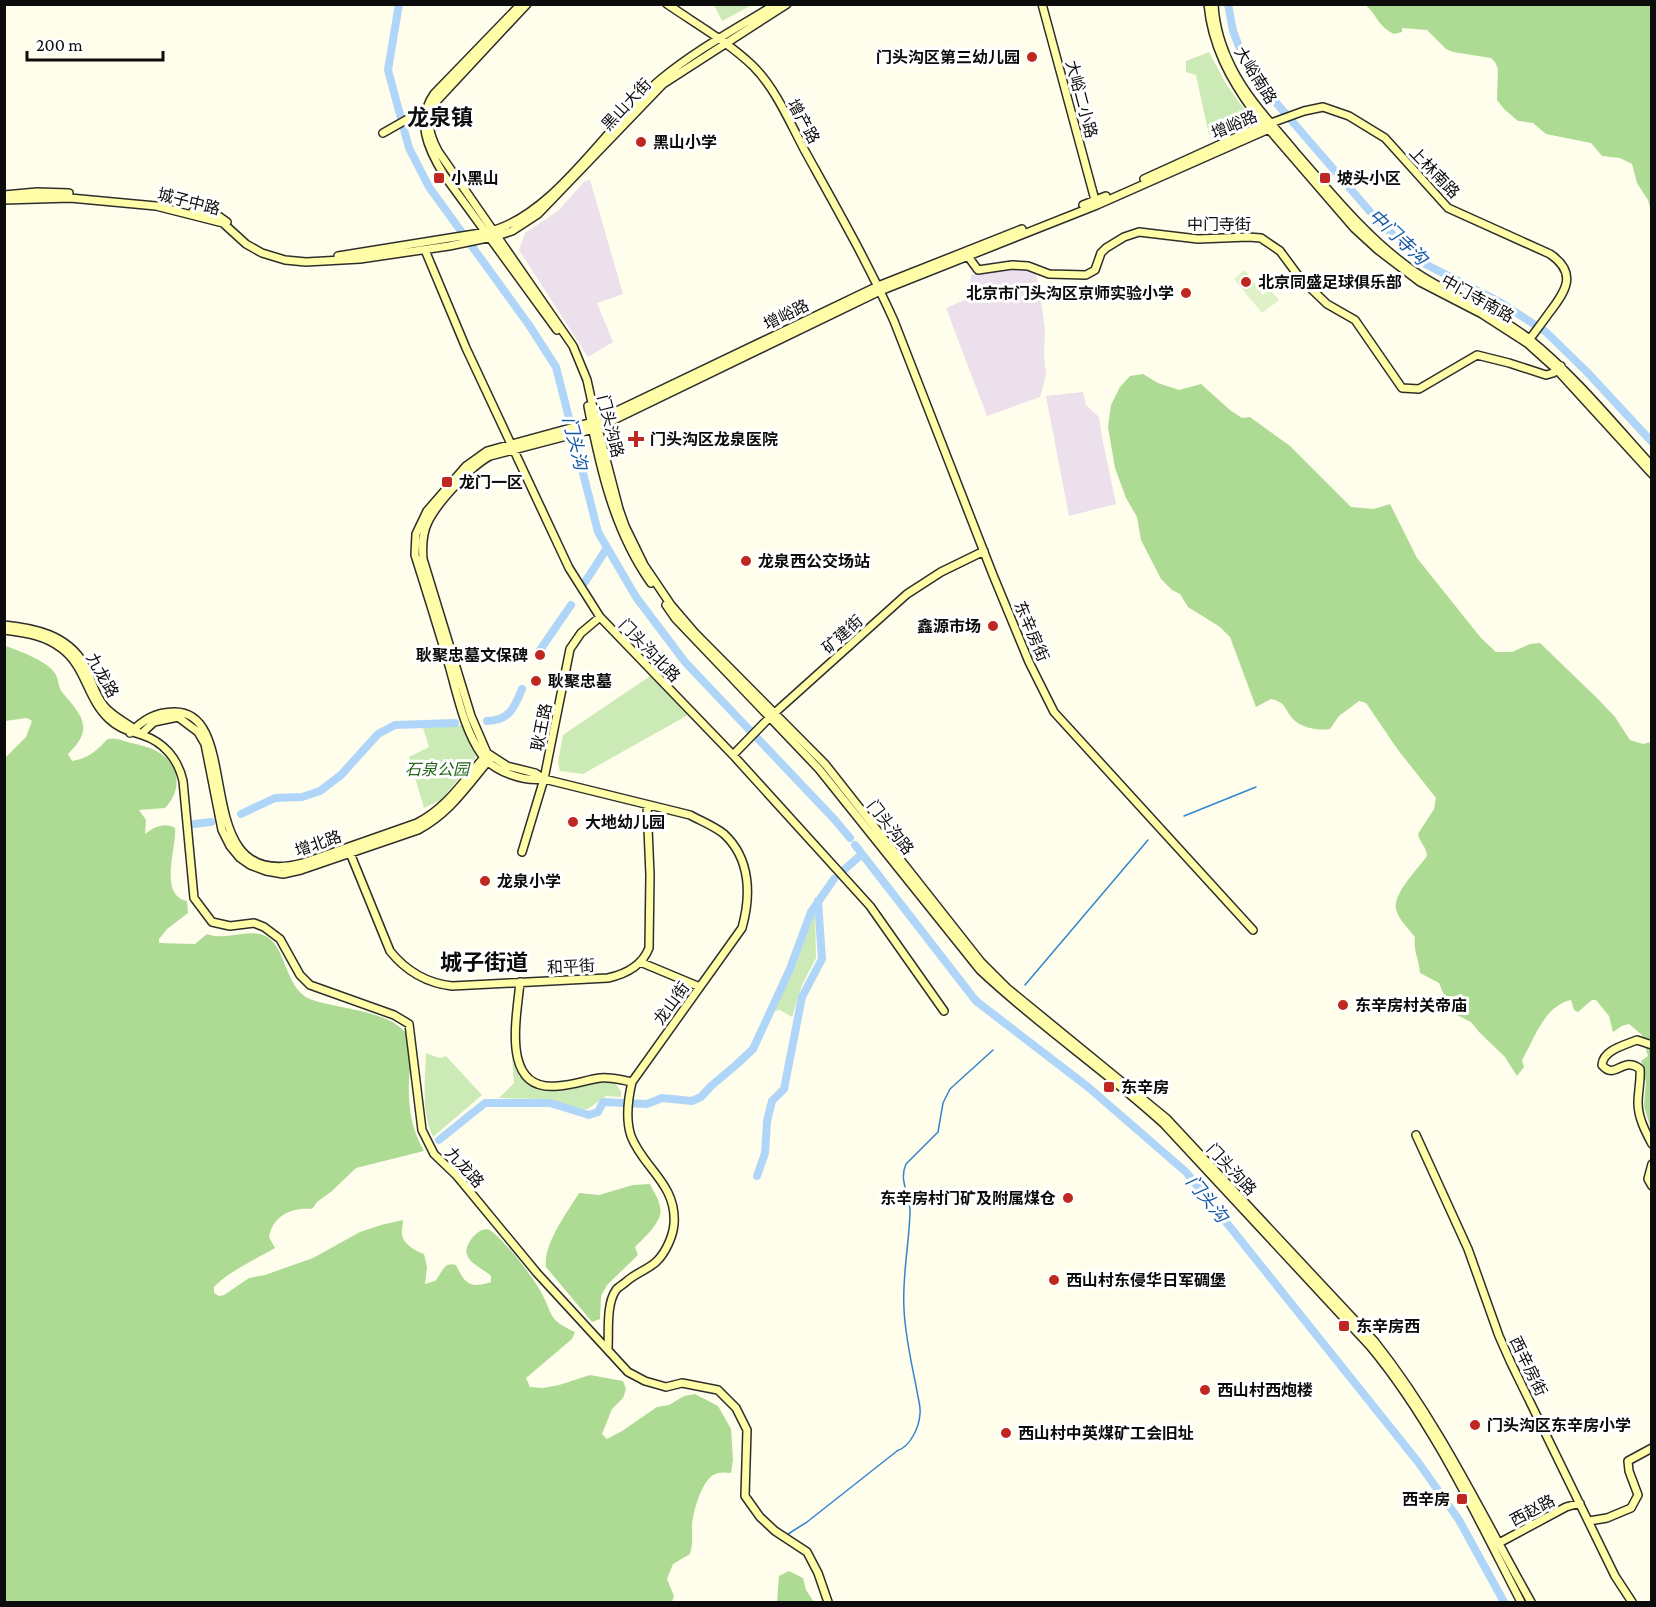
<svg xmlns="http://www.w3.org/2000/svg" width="1656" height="1607" viewBox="0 0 1656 1607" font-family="'Crimson Pro','Noto Sans SC',serif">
  <rect width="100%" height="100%" fill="#fffdec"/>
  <path fill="#ebe0ec" d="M590 180 623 294 597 303 613 342 588 357 519 250 525 233 558 211 585 181Z
    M1016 268 1035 270 1040 291 1045 330 1044 356 1046 375 1040 397 987 416 946 308 969 298 971 275 993 270Z
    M1083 392 1086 405 1099 417 1103 442 1116 504 1069 516 1046 396Z"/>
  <path fill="#cceab5" d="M714 5H752L722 21Z
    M1209 52 1226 84 1249 116 1209 135 1196 75 1186 72V61Z
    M650 676 688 715 583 774 560 771 558 762 563 735Z
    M464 725 476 752 475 759 441 800 424 808 409 757 429 747 423 728Z
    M815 911 816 958 802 985 792 1017 780 1010 774 1011 796 965Z
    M426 1053 439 1058 446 1056 482 1095 433 1137C421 1112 425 1081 426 1053Z
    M512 1058 519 1076 533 1084 555 1090 591 1082 615 1083 621 1091V1097L606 1096 588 1109H584L542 1099 499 1098 514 1083Z"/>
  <path fill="#aedb94" d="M1365 5H1651V211L1648 200 1637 183 1632 164 1620 158 1602 156 1591 143 1546 134 1533 123 1518 121 1504 109 1497 100 1498 69 1495 62 1491 58 1453 52 1446 49 1427 30 1402 28V32L1394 34C1376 25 1378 15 1365 5Z
    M1143 374 1158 383 1179 390 1201 384 1230 410 1242 418 1250 417 1290 446 1351 507 1374 509 1390 504 1417 558 1481 638 1496 652H1512L1530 644 1540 643 1598 699 1615 717 1630 740 1643 744 1651 742V1130L1644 1106 1646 1082 1641 1061 1648 1056 1642 1035 1629 1024 1622 1026 1613 1032 1609 1016 1596 1000H1592L1578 1012 1574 1010 1571 1000C1544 1006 1535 1038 1522 1060L1524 1067 1517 1076 1505 1057 1479 1032 1471 1022 1451 1012 1439 983 1420 973C1419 959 1413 951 1415 937 1409 929 1398 919 1396 909 1393 893 1418 869 1427 856 1427 847 1419 842 1418 834L1434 809 1436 798 1398 750 1366 703 1359 701 1339 716 1330 729C1320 731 1302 728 1294 720 1283 709 1288 703 1271 699L1256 707 1230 637 1220 627 1188 607 1180 594 1172 590 1161 579 1141 540 1137 517 1126 498 1115 468 1108 427 1111 405 1120 387 1130 376Z
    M5 646C18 650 50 662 56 675 59 681 58 687 62 692 82 716 95 728 68 754L72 761C85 759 92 754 101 746 103 744 105 741 108 739 115 737 125 741 131 743 140 745 150 747 158 752 181 765 182 790 165 808L139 810 146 820 145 834C154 827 165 822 175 828 177 847 158 895 187 901L188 913 167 929 159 939V943L195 944 207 934C227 942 253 925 270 939 286 952 287 990 310 999 334 1009 392 1010 407 1035 413 1046 410 1068 409 1080 408 1107 411 1128 424 1151L356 1168 332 1191 317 1202 312 1209C291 1207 273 1216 269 1237L275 1248C256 1259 228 1272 214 1287V1293L219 1296 224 1295 249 1278 265 1275 313 1258 360 1232 381 1225 403 1220C403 1225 401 1231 402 1235 404 1245 416 1251 424 1254L427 1267 425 1284 435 1281C442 1274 443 1261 456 1265 465 1284 470 1289 491 1282V1276C485 1270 470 1264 467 1255 463 1245 481 1223 491 1231 503 1239 534 1278 541 1292 554 1316 547 1319 575 1332L572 1339 526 1378 530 1387 543 1388 559 1385 590 1375 623 1381 626 1389 623 1398 612 1409 602 1434 607 1439 622 1431 657 1407 669 1405 684 1396 695 1394 718 1406 731 1429 733 1460 731 1473C725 1472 718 1472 713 1475 701 1483 693 1512 692 1526 692 1536 693 1544 690 1554L673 1564 667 1579 674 1596 672 1602H5L4 759 26 737 32 721 27 718 5 721Z
    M650 1184C653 1191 659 1199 660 1207 664 1221 644 1238 635 1247L638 1255 607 1285 601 1296 600 1319 592 1322 546 1267C543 1244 567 1213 579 1193L599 1195 633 1185Z
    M789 1571 803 1578 806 1590 814 1602H777L779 1576Z"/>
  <path fill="#dff1c7" d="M1245 270 1263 295 1270 290 1279 300 1262 313 1234 279Z"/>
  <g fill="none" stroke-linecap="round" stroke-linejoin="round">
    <path stroke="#3485d0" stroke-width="1.5" d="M1184 816 1256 787
      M1025 985 1148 840
      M788 1534 807 1522 897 1451C911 1446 919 1427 920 1414 921 1406 918 1399 917 1391 912 1365 905 1336 904 1309 902 1277 909 1245 910 1213 911 1195 898 1182 906 1164L938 1132 943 1103 950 1089 993 1050"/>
    <path stroke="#afd6f8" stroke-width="8" d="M399 4 388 70 409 148 429 187 529 325 556 367 598 532 636 597 685 662 835 820 850 838
      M1228 4 1233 31 1248 70 1379 222 1427 265 1500 302 1546 332 1587 372 1652 442
      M585 582 607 548
      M540 650 571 605
      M487 721C510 720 514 708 522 689
      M241 814 275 798 302 797 320 791 341 775 378 734 395 725 455 723
      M194 824 211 822
      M855 845 976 1001 1088 1087 1186 1172 1418 1462 1459 1520 1504 1602
      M845 869 862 854
      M439 1140 485 1103H550L589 1115 598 1112 603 1102 647 1104 662 1098 692 1101 701 1097 711 1086 736 1065 753 1049 790 969 811 912 834 879
      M757 1176 765 1153 767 1121 772 1101 784 1089 802 997 822 959 818 901"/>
    <g stroke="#2e2e2e" stroke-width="10">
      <path id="secondary" d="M521 4 434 94C415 121 428 149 444 175L557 330
        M527 4 431 107C426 121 431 138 438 151L573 346 587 380 596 421 619 509 625 526 644 565 671 605 695 633 825 764 981 962 1007 988 1166 1118 1375 1342C1439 1423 1481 1513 1531 1602
        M667 4C696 24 728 42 753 66 776 89 790 123 805 151 836 207 868 263 894 321L993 575 1029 662 1054 712 1253 930
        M1042 4 1095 200
        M1208 4C1212 46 1230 79 1254 112L1354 228 1378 250 1420 282 1482 314 1527 343 1557 370 1652 474
        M1214 4C1215 27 1222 49 1233 70 1249 101 1274 126 1296 153 1332 194 1366 237 1411 269 1448 295 1492 310 1528 338 1574 375 1612 422 1652 466
        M383 133 420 112 427 111
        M1144 179 1265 124 1271 123 1304 111 1323 107 1349 116 1385 138 1448 208 1550 254C1578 273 1566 291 1549 313 1542 323 1534 333 1527 343
        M4 195 37 192 69 193
        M4 200 70 198 156 206 223 223 246 244 262 253 285 260 306 262 360 259 449 246 497 236 512 231 538 214 663 84 787 4
        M1083 205 1106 196
        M193 211 220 217 227 222
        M425 250 466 348 569 568 600 617 733 755 870 906 944 1011
        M967 255 978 270 1012 265 1028 266 1049 274 1086 275 1095 270 1101 253 1106 248 1124 237 1139 232 1198 239 1248 237 1261 238 1280 251 1300 278 1327 304 1355 320 1402 388 1419 389 1477 355 1509 363 1546 375 1553 373 1561 366
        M338 256 487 232C555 217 609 122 661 79 696 50 737 28 776 4
        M588 406C600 468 614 531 651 583
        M666 605 675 618 819 769 980 970C1038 1025 1105 1070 1164 1124L1370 1346C1433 1422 1476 1515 1521 1602
        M4 625C35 628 67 635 84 664 91 678 94 694 104 706 113 717 126 722 137 731
        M4 630C25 633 44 635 61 648 86 666 87 699 109 719 121 730 128 730 142 735 164 742 178 759 183 781L194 898 212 922 230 926 254 923 264 927 280 939 300 975 310 985 394 1015 409 1024 422 1130 434 1154 457 1176 537 1273 628 1372 645 1381 666 1387 682 1383 718 1390 736 1408 747 1430 745 1496 760 1517 775 1531 807 1552 818 1573 828 1602
        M130 733C143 720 155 712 174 712 247 711 185 895 303 863L417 823C448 807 464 780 486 755
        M141 734 154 722 178 717 198 732 205 744 222 830 230 846 240 858 250 865 266 871 283 874 301 870 418 830C451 812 466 787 490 759
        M733 755 769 718 907 594 941 572 984 551
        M544 779C525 782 494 772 482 755 465 731 458 698 450 669 439 631 427 593 415 555L416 534 427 511 466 466 487 451 596 421 878 286 1022 229
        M348 848 390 951C406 971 426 983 452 986L608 978C626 974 642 966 649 948L650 875 647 805
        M522 852 544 779 570 649 581 633 600 617
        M640 962 700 987
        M520 982C517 1017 500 1092 558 1086 573 1085 586 1080 600 1078 611 1077 622 1080 632 1082
        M1652 1045 1637 1040C1625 1045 1603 1050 1602 1065 1615 1081 1623 1055 1640 1069 1641 1081 1638 1091 1638 1103 1638 1117 1645 1131 1652 1144
        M1416 1135 1468 1249 1499 1336 1511 1363 1615 1576 1632 1602
        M1652 1164 1648 1179 1652 1186
        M608 1348C609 1331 606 1304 616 1290 618 1287 624 1284 627 1281 636 1273 649 1269 657 1261 666 1252 673 1236 674 1224 677 1184 643 1168 631 1136 625 1118 628 1099 632 1082L742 928C751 896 751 859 724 834 714 826 701 821 690 815L544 779 535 773 507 766 487 753 471 716 423 559C422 546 422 534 428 522 437 503 471 466 490 456L597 428 880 291 1097 205 1269 129 1271 123
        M1589 1521 1607 1518 1631 1508 1638 1495 1629 1471 1628 1461 1652 1448
        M1499 1543 1566 1507 1580 1503"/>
    </g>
    <use href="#secondary" stroke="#fffda7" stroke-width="7"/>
  </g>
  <g fill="#bf2721" stroke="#fff" stroke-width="2">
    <circle cx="1032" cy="57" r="6"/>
    <circle cx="641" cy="142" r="6"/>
    <rect x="433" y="172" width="12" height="12" rx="3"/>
    <rect x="1319" y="172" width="12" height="12" rx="3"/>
    <circle cx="1246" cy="282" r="6"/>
    <circle cx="1186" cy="293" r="6"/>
    <path d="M633 430h6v6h6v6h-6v6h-6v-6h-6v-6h6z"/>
    <rect x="441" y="476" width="12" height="12" rx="3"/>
    <circle cx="746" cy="561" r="6"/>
    <circle cx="993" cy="626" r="6"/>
    <circle cx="540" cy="655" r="6"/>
    <circle cx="536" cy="681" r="6"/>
    <circle cx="573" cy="822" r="6"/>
    <circle cx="485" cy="881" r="6"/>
    <circle cx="1343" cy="1005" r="6"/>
    <rect x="1103" y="1081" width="12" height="12" rx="3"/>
    <circle cx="1068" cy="1198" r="6"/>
    <circle cx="1054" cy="1280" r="6"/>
    <rect x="1338" y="1320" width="12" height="12" rx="3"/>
    <circle cx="1205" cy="1390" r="6"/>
    <circle cx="1475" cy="1425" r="6"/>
    <circle cx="1006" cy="1433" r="6"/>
    <rect x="1456" y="1493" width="12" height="12" rx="3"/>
  </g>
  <g text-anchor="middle" stroke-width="6" stroke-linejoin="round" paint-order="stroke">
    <g font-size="16" font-weight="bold" fill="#0c0c0c" stroke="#fff" text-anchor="start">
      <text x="1020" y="63" text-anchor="end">门头沟区第三幼儿园</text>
      <text x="653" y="148">黑山小学</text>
      <text x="451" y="184">小黑山</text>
      <text x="1337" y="184">坡头小区</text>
      <text x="1258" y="288">北京同盛足球俱乐部</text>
      <text x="1174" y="299" text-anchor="end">北京市门头沟区京师实验小学</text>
      <text x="650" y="445">门头沟区龙泉医院</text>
      <text x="459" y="488">龙门一区</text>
      <text x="758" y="567">龙泉西公交场站</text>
      <text x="981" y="632" text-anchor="end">鑫源市场</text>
      <text x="528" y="661" text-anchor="end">耿聚忠墓文保碑</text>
      <text x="548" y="687">耿聚忠墓</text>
      <text x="585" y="828">大地幼儿园</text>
      <text x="497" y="887">龙泉小学</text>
      <text x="1355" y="1011">东辛房村关帝庙</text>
      <text x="1121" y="1093">东辛房</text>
      <text x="1056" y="1204" text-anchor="end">东辛房村门矿及附属煤仓</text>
      <text x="1066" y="1286">西山村东侵华日军碉堡</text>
      <text x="1356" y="1332">东辛房西</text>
      <text x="1217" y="1396">西山村西炮楼</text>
      <text x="1487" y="1431">门头沟区东辛房小学</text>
      <text x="1018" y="1439">西山村中英煤矿工会旧址</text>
      <text x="1450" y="1505" text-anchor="end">西辛房</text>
    </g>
    <g font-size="16" fill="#0c0c0c" stroke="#fff">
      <text transform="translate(1256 75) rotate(58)" y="6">大峪南路</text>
      <text transform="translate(1082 99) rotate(75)" y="6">大峪二小路</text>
      <text transform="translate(626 104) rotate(-47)" y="6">黑山大街</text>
      <text transform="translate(804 121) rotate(61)" y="6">增产路</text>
      <text transform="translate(1234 124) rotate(-23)" y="6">增峪路</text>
      <text transform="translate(1435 172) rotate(46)" y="6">上林南路</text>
      <text transform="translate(189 201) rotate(14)" y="6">城子中路</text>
      <text x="1219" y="230">中门寺街</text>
      <text transform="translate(1478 298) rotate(29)" y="6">中门寺南路</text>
      <text transform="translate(786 314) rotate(-26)" y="6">增峪路</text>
      <text transform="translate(611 426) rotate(76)" y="6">门头沟路</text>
      <text transform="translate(1032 631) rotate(67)" y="6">东辛房街</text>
      <text transform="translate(842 634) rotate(-42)" y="6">矿建街</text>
      <text transform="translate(650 650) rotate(46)" y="6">门头沟北路</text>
      <text transform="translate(103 675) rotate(61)" y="6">九龙路</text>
      <text transform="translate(541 727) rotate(-79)" y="6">耿王路</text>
      <text transform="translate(891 827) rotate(52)" y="6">门头沟路</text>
      <text transform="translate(318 843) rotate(-19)" y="6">增北路</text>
      <text transform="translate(571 966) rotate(-3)" y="6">和平街</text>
      <text transform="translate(671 1003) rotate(-54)" y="6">龙山街</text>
      <text transform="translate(465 1167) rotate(48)" y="6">九龙路</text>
      <text transform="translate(1232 1169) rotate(47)" y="6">门头沟路</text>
      <text transform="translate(1529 1366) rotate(64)" y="6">西辛房街</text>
      <text transform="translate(1532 1510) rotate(-28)" y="6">西赵路</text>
    </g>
    <g font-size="16" font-style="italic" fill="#24651b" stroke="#fff">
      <text x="437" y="775">石泉公园</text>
    </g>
    <g font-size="18" font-style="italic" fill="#1357a1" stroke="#fff">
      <text transform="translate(1398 237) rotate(43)" y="6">中门寺沟</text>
      <text transform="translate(575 443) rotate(76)" y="6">门头沟</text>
      <text transform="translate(1207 1199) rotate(51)" y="6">门头沟</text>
    </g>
    <g font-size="22" font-weight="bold" fill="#0c0c0c" stroke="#fff">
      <text x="440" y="125">龙泉镇</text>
      <text x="484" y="970">城子街道</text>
    </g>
  </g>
  <rect width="1656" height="1607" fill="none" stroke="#0c0c0c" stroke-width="12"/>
  <path d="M27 51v9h136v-9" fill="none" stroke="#0c0c0c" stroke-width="3"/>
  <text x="36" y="51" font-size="18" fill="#0c0c0c" stroke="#ffffff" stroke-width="4.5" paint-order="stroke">200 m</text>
</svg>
